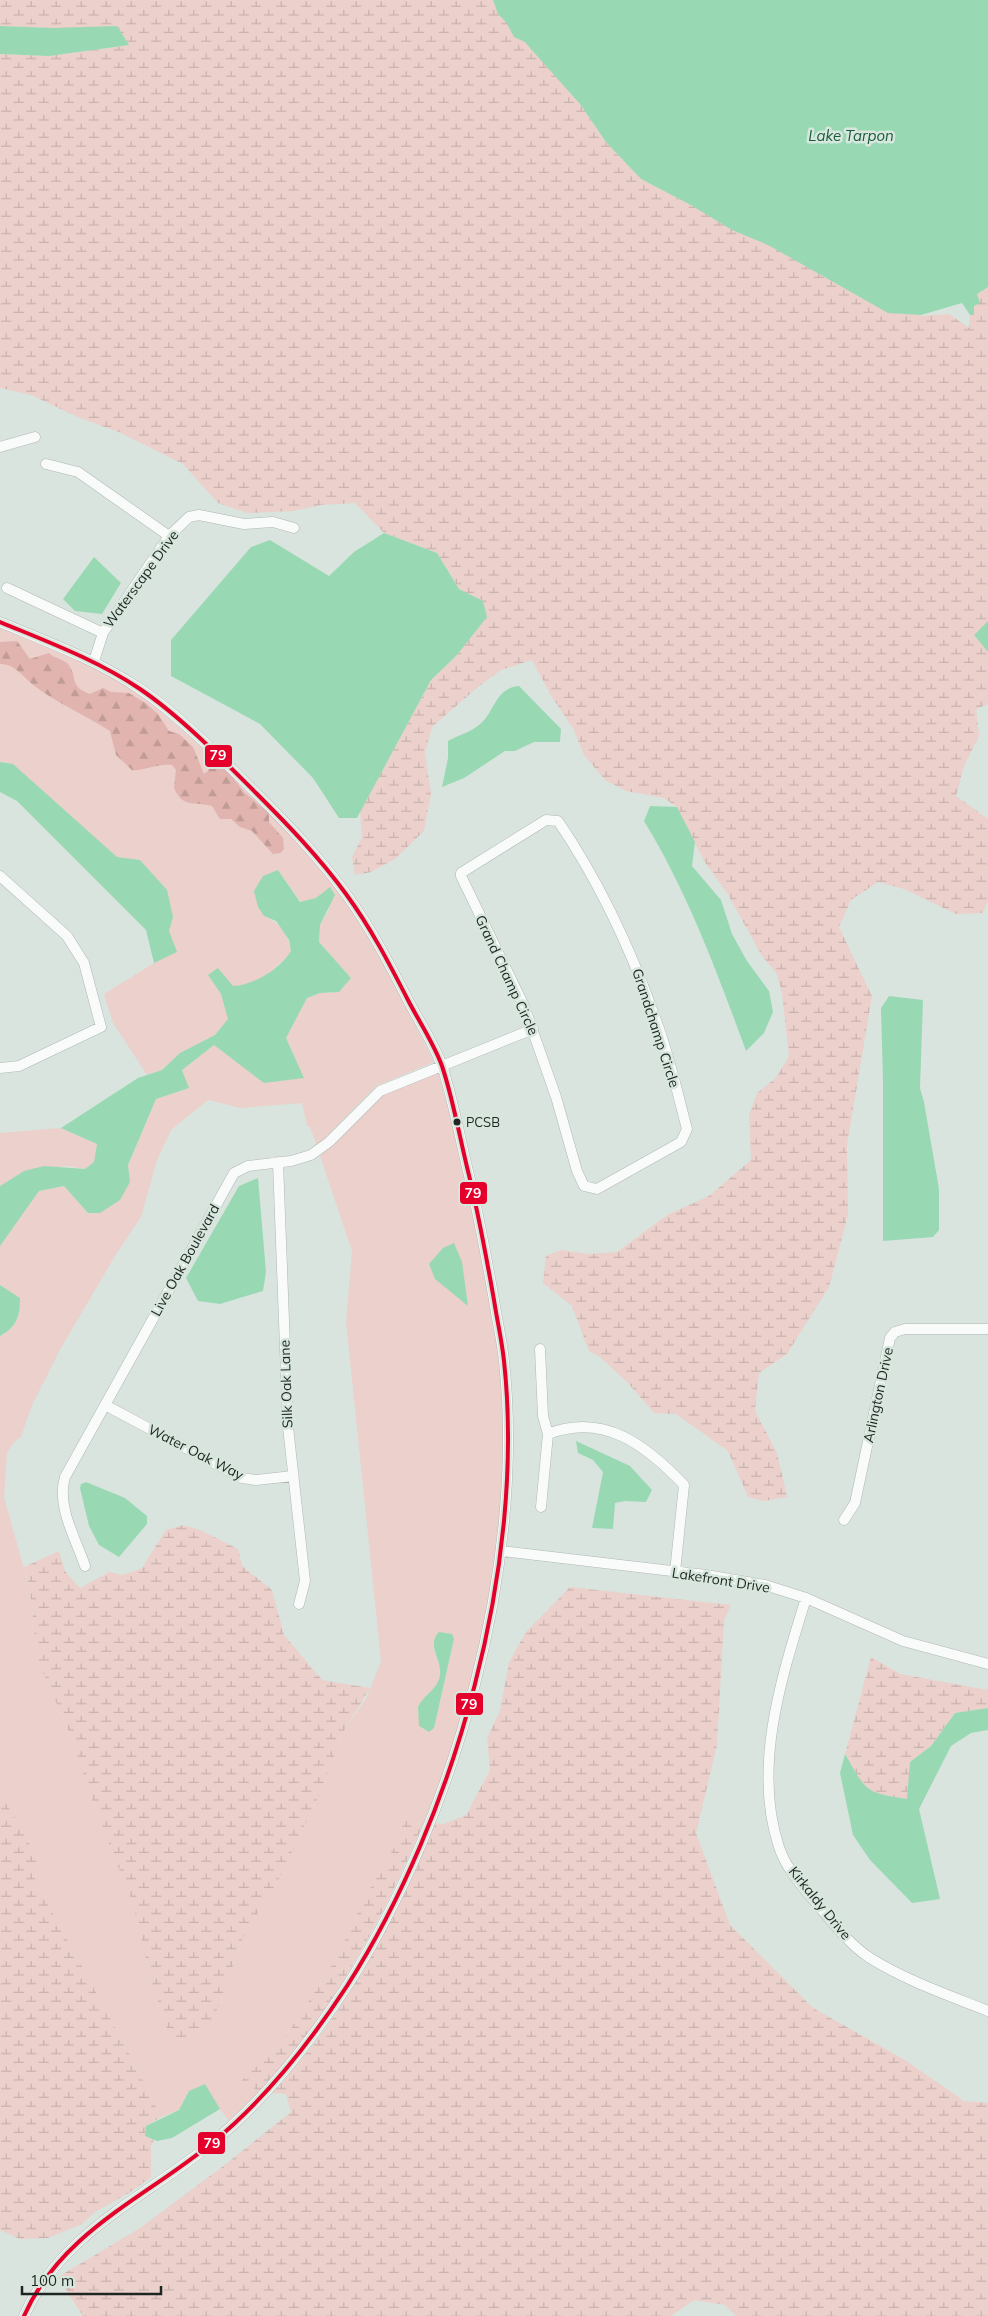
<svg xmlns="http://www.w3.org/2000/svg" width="988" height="2316" viewBox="0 0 988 2316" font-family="Mulish,sans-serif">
  <defs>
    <pattern id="forest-firs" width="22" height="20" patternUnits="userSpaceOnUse" patternTransform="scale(1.25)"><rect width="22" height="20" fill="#e1b4af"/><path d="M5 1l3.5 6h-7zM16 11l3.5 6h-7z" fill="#c19b96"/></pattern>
    <pattern id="wetland-marsh" width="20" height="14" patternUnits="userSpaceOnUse" patternTransform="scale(1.25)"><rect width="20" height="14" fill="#ebd0cb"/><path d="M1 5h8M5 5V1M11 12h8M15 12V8" fill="none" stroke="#c9b2ae"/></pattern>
  </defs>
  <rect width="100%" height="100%" fill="#dae4de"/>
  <path fill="#ebd0cb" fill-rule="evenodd" d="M0 628 95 667 143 696 214 758 302 846 344 899 377 951 434 1062 376 1086 317 1146 310 1127 307 1126 302 1103 240 1108 208 1100 171 1130 157 1160 141 1217 115 1256 61 1348 32 1405 21 1437 13 1443 7 1453 4 1497 30 1590 37 1658 71 1737 94 1806 133 1904 148 1968 165 2024 179 2047 212 2024 244 1935 276 1885 317 1800 344 1731 367 1697 381 1661 346 1322 352 1251 320 1156 382 1095 438 1072C450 1118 464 1164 473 1210 479 1238 483 1266 488 1294 492 1316 498 1339 500 1362 513 1514 483 1680 424 1822L405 1820 395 1846 364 1899 336 1959 280 2045 241 2082 259 2091 229 2121 220 2109 189 2091 179 2110 161 2117C122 2036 77 1959 35 1880L37 1859 21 1827 0 1794V1336C17 1327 20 1316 20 1298L0 1285V1246L39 1191 64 1186 88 1213 130 1182 128 1166 156 1099 189 1088 182 1070 214 1045 242 1065 304 1078 286 1038 307 998 320 993 339 992 351 978 319 942 320 925 329 910 330 888 316 898 301 902 278 870 264 916C280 923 288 934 291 951 281 966 253 988 234 986 226 986 216 979 208 975L221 994 229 1019 215 1035 180 1053 162 1070 147 1075 113 1023 104 994 154 963 173 917 140 860 117 858 13 764 0 762ZM452 1634 454 1640 434 1728 423 1730 421 1702 439 1682 441 1671 434 1650 436 1635Z
    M61 1128 97 1144 95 1162 85 1169 66 1166 24 1171 0 1186V1133Z"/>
  <path fill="url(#forest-firs)" d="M17 641 30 659 49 653C55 659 61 658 67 663 79 675 67 686 90 694L103 688 111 692 129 693 147 704 158 714 169 731 179 734 193 747 204 774 208 771 211 762 220 761 244 792 269 813V822L283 838 284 849 280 853 273 854 252 831 240 827 231 819H220L212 806C195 801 183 809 174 788L176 770 172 765C158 763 140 772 132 770L116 755 110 731C84 714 56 703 32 684 23 676 13 663 0 664V642Z"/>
  <path fill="url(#wetland-marsh)" d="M0 0H493L498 14 504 17 580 104 606 142 641 179 755 238 782 247 913 307 921 316 949 314 969 328 970 315H974V306L977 303 973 282 988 260V621L974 635 988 652V704L976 709 979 736 964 766 956 796 988 819V900L983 913 956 914 904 889 878 882 851 900 839 927 872 996 847 1145 848 1215 829 1287 787 1354 759 1373 755 1411 777 1453 787 1497 764 1501 748 1497 728 1451 676 1414 654 1413 627 1382 600 1357 589 1351 572 1306 543 1283 546 1256 561 1250 588 1254 617 1252 667 1215 709 1196 751 1160 749 1115 757 1093 776 1078 789 1056 782 994 777 974 762 956 727 893 704 861 677 807 664 798 626 791 605 780 584 755 574 730 550 694 532 660 501 670 478 687 432 727 425 753 431 794 424 831 395 859 371 872 355 875 352 857 362 837 360 812 431 680 456 656 483 601 459 589 437 553 384 533 355 503 321 505 293 511 247 513 218 503 183 464 121 433 80 418 31 395 0 388V54L49 56 129 45 53 28 0 26Z
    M183 1525 200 1530 238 1549 242 1566 272 1590 284 1635 322 1680 370 1688 344 1731 317 1800 276 1885 244 1935 212 2024 179 2047 165 2025 148 1968 133 1904 94 1806 71 1737 37 1658 30 1590 24 1567 59 1551 65 1571 80 1588 109 1572 123 1575 142 1568 166 1530Z
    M570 1587 731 1605 724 1620 717 1745 696 1833 730 1925 813 2008 905 2060 964 2101 988 2103V2316H736L725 2305 694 2300 671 2316H83L58 2277 140 2228 222 2167 291 2112 286 2094 272 2093C345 2016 395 1920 435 1823L444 1824 466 1815 490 1770 487 1738 500 1711 509 1662 526 1632Z
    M871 1657 900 1674 988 1690V1708L955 1713 931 1746 910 1762 908 1799C864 1792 867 1793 845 1754Z
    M0 1794 21 1827 37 1859 35 1880C77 1959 122 2036 161 2117L146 2126 145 2136 154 2140 151 2146V2177L129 2193 95 2212 82 2224 48 2238 20 2239 0 2230Z
    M405 1819 424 1822C383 1919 332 2014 259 2091L240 2082 280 2045 336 1959 364 1899 395 1846Z"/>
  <path fill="#98d9b4" d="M493 0H988V287L977 294 980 303 974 306V315H970L962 303 921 315 888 313 768 245 732 230 689 204 641 179 606 142 580 104 530 48 525 42 514 37 506 22 498 14Z
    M0 26 53 28 117 26 129 45 49 56 0 54Z
    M384 533 437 553 459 589 483 601 487 617 456 656 431 680 357 818H339L313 778 260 724 171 676V640L251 547 270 540 329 576 354 552Z
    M94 557 121 583 102 614 75 611 63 599Z
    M988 621V652L974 635Z
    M519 686 561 729 560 742H534L515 751H505L464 778 442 787 448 758V741C459 735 477 730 485 719 496 705 498 688 519 686Z
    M0 762 13 764 117 857 140 860 167 890 173 917 169 931 177 952 154 963 146 930 17 801 0 792Z
    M650 806 677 807 695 842 692 866 721 900 732 934 747 961 769 991 773 1012 764 1033 746 1051C717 972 688 893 644 821Z
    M278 870 300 902 316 898 330 887 335 895 320 925 319 942 351 978 339 992 320 993 307 998 286 1038 304 1078 264 1083 214 1045 182 1070 189 1088 156 1099 128 1165 130 1182 120 1200 100 1213H88L64 1186 39 1191 0 1246V1186L24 1171 44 1166 85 1169 94 1162 97 1144 61 1128 138 1078 162 1070 180 1053 215 1035 228 1019 221 994 208 975 218 968 233 986C254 985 280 969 291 951L289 940 276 921 264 916 258 907 254 891 263 876Z
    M889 996 923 1000 920 1088 924 1102 939 1189V1230L933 1237 883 1241V1082L881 1008Z
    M258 1178 266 1272 263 1291 220 1304 198 1301 186 1278 239 1186Z
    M454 1243 462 1262 468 1306 435 1279 429 1264 443 1248Z
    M0 1285 20 1298C20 1316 17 1327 0 1336Z
    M576 1441 630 1466 652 1490 646 1502 625 1501 615 1503 613 1529 592 1528 603 1472 593 1460 578 1453Z
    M86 1482 125 1498 147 1516V1524L119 1557 99 1545 89 1526 80 1488 81 1484Z
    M439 1632 452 1634 454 1639 434 1728 429 1732 419 1726 418 1707C424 1694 439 1689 440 1674 442 1660 426 1645 439 1632Z
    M988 1708V1730L971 1733 951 1746 919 1809 940 1899 912 1903 870 1860 853 1835 840 1773 845 1754C867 1792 864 1792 907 1799L910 1762 931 1746 955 1713Z
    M205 2084 220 2109 172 2138 157 2141 145 2136 146 2126 179 2110 189 2091Z"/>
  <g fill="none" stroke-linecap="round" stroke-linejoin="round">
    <g stroke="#b0b7b3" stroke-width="11">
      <path id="minor" d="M0 447 35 437
        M46 464 78 472 169 536
        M7 588 103 633
        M0 622C48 642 97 660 140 689 180 716 222 759 256 793 288 825 319 857 346 894 371 928 390 965 409 1002 420 1023 434 1044 442 1066 453 1099 459 1134 467 1167 478 1211 486 1255 494 1300 497 1320 502 1341 504 1361 526 1563 456 1816 347 1986 309 2044 266 2099 212 2143 145 2198 61 2232 24 2316
        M94 661 103 633 169 536 189 517 199 515 244 524 273 522 294 528
        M546 820 558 821C601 884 633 954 658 1026 670 1059 678 1095 687 1129L681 1142 597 1189 584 1186 577 1171 556 1097 524 1006 461 876V873Z
        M0 876 67 936 84 963 101 1027 19 1066 0 1068
        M278 1162 288 1427 305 1581 299 1604
        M540 1349 543 1416 548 1434C604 1412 647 1446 684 1485L675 1572
        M105 1405 242 1478 256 1480 293 1476
        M541 1507 548 1434
        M844 1520 855 1503 890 1338 895 1332 905 1329H988
        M501 1551 706 1575 765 1585 806 1598 903 1641 988 1664
        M85 1566C76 1539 56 1506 65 1477L234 1173 248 1166 291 1161 311 1155 329 1142 380 1091 533 1029
        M806 1598C782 1676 752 1767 779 1847 786 1869 803 1887 817 1904 833 1923 849 1944 870 1958 907 1981 948 1995 988 2011"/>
    </g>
    <use href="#minor" stroke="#f9fbfa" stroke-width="10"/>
    <g stroke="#d7e7dd" stroke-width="8">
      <path id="bus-1" d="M0 622C48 642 97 660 140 689 180 716 222 759 256 793 288 825 319 857 346 894 371 928 390 965 409 1002 420 1023 434 1044 442 1066 453 1099 459 1134 467 1167 478 1211 486 1255 494 1300 497 1320 502 1341 504 1361 526 1563 456 1816 347 1986 309 2044 266 2099 212 2143 145 2198 61 2232 24 2316"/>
    </g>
    <use href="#bus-1" stroke="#e4002b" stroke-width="4"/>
  </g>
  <circle fill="#1f2521" stroke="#d7e7dd" stroke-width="2" cx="457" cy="1122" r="4.5"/>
  <g text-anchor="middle" stroke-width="5" stroke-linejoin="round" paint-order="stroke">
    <g font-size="13" fill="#1f2521" stroke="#d7e7dd" text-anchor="start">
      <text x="466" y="1127">PCSB</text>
    </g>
    <g font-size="14" fill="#1f2521" stroke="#d7e7dd">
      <text transform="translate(141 579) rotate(-54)" y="5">Waterscape Drive</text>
      <text transform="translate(507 975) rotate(65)" y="5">Grand Champ Circle</text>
      <text transform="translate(656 1028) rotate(72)" y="5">Grandchamp Circle</text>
      <text transform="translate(185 1260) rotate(-61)" y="5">Live Oak Boulevard</text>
      <text transform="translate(286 1384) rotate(-92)" y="5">Silk Oak Lane</text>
      <text transform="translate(878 1395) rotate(-78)" y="5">Arlington Drive</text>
      <text transform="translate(196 1452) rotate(27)" y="5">Water Oak Way</text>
      <text transform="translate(721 1580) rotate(9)" y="5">Lakefront Drive</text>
      <text transform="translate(820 1903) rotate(51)" y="5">Kirkaldy Drive</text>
    </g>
    <g font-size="15" font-style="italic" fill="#195b3b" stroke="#d7e7dd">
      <text x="851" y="141">Lake Tarpon</text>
    </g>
  </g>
  <g stroke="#d7e7dd" stroke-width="2">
    <rect x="204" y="744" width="29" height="24" rx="5" fill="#e4002b"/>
    <rect x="459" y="1181" width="29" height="24" rx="5" fill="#e4002b"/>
    <rect x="455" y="1692" width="29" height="24" rx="5" fill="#e4002b"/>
    <rect x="197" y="2131" width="29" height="24" rx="5" fill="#e4002b"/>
  </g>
  <g font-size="14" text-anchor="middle" font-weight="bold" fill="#fff">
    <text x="218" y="760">79</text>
    <text x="473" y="1198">79</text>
    <text x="469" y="1709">79</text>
    <text x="212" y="2148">79</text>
  </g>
  <path d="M22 2286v8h139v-8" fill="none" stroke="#1f2521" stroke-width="2.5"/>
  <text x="30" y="2286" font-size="15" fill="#1f2521" stroke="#d7e7dd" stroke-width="4" paint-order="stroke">100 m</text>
</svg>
